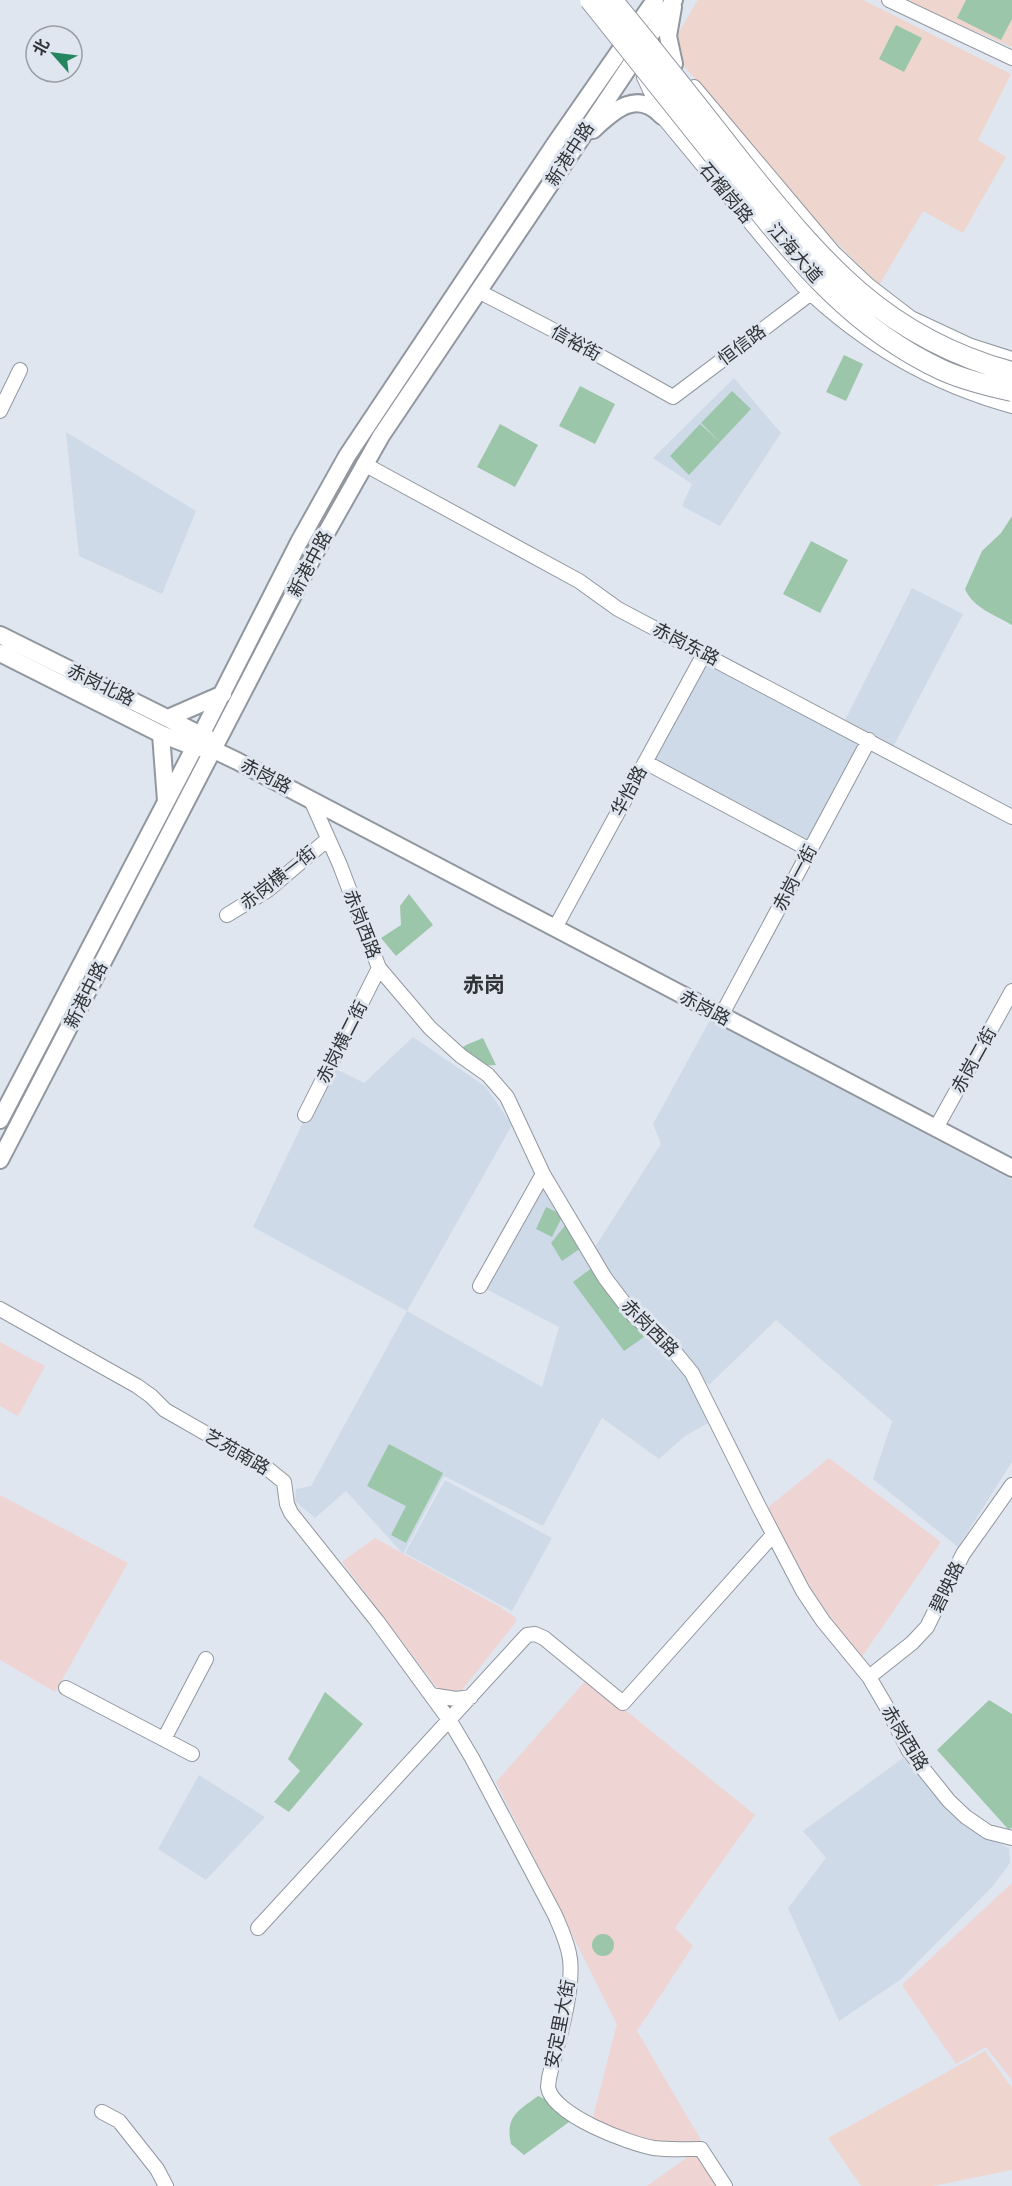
<svg xmlns="http://www.w3.org/2000/svg" width="1012" height="2186" viewBox="0 0 1012 2186" font-family="'Asap Condensed','Noto Sans SC',sans-serif">
  <rect width="100%" height="100%" fill="#dfe6ef"/>
  <path fill="#efd4d4" d="M0 1342 45 1366 18 1416 0 1406Z
    M829 1458 941 1542 861 1658 826 1620 766 1509Z
    M0 1495 128 1563 55 1692 0 1660Z
    M375 1538 500 1607 516 1618V1622L462 1690 447 1692 438 1689 342 1562Z
    M587 1679 755 1815 675 1928 693 1946 637 2031 704 2145H646L591 2125 617 2024 496 1782Z
    M1012 1883V2080L986 2047 956 2064 902 1985Z
    M696 2151 718 2186H647Z"/>
  <path fill="#cfdae8" d="M734 378 781 433 720 526 682 506 692 484 653 458Z
    M66 432 196 511 162 594 79 556Z
    M912 588 963 614 892 749 843 724Z
    M706 658 866 742 808 845 650 760Z
    M710 1020 1012 1180V1462L958 1547 873 1479 892 1421 776 1320 709 1385 636 1315 595 1247 661 1144 653 1124Z
    M413 1037 486 1087 512 1125 407 1311 542 1387 559 1327 480 1286 541 1176 650 1340 680 1364 708 1423 685 1436 659 1459 602 1418 543 1526 444 1476 403 1554 346 1491 315 1518 295 1501 296 1489 311 1486 407 1311 253 1227 330 1066 364 1083Z
    M445 1480 552 1538 512 1611 405 1553Z
    M903 1758 972 1830 1009 1848 1010 1863 992 1887 900 1980 839 2021 788 1908 826 1858 803 1831Z
    M199 1775 265 1817 206 1880 158 1849Z"/>
  <path fill="#eed5ce" d="M698 0H863L1011 74 978 140 1006 157 963 233 923 211 879 285 821 227 684 66 677 49V35Z
    M906 0H1012V47L923 9Z
    M985 2051 1012 2088V2170L933 2186H861L828 2138Z"/>
  <path fill="#9cc6a9" d="M966 0H1012V19L1001 40 957 18Z
    M896 25 922 38 904 72 879 59Z
    M844 355 863 364 846 401 826 392Z
    M580 386 615 404 595 444 559 426Z
    M732 391 751 409 720 442 701 423Z
    M500 424 538 445 515 487 477 467Z
    M700 424 720 442 689 475 670 456Z
    M1012 516V625C995 615 973 608 965 589L982 551 1001 533Z
    M811 541 848 560 820 613 783 594Z
    M409 894 433 925 396 956 381 938 401 925 400 906Z
    M483 1038 496 1065 479 1066 460 1050 466 1045Z
    M546 1207 563 1215 552 1237 536 1229Z
    M567 1223 581 1248 562 1261 551 1243Z
    M593 1267 644 1337 624 1351 573 1282Z
    M389 1444 443 1473 406 1543 391 1535 406 1506 367 1486Z
    M325 1692 363 1724 289 1812 274 1802 300 1771 288 1759Z
    M989 1700 1012 1714V1828L1008 1829 937 1750Z
    M592 1945a11 11 0 1 1 22 0a11 11 0 1 1-22 0Z
    M538 2096 556 2104 569 2122 524 2155 511 2144C505 2116 518 2111 538 2096Z"/>
  <g fill="none" stroke-linecap="round" stroke-linejoin="round">
    <g stroke="#91979f" stroke-width="16">
      <path id="minor" d="M889 0 1012 58
        M644 77 662 116 803 286C863 344 932 384 1012 406
        M694 87 833 252 868 285 911 318 971 346 1012 359
        M478 291 559 333 673 397 811 293
        M0 411 20 370
        M364 464 579 581 618 609 1012 817
        M645 762 810 850
        M311 800 340 865 379 968 430 1028 461 1056 488 1075 507 1097 543 1174 605 1278 634 1316 669 1345 692 1373 758 1505 803 1591 823 1621 869 1677 886 1706 909 1751 949 1801 966 1817 988 1832 1012 1838
        M227 915 268 890 328 839
        M555 928 704 654
        M721 1016 869 740
        M305 1115 379 968
        M936 1128 1012 991
        M480 1286 543 1174
        M0 1309 137 1386 151 1396 165 1410 268 1469 284 1482 287 1504 291 1513 377 1621 450 1721 472 1758 555 1915C561 1929 568 1943 570 1959 574 1992 557 2045 549 2078 549 2079 548 2087 548 2087 552 2115 630 2144 654 2148 669 2150 685 2149 701 2149L725 2186
        M869 1677 912 1643 927 1627 963 1554 1012 1485
        M66 1688 192 1754
        M431 1695 456 1699 471 1697
        M164 1739 206 1659
        M258 1928 527 1635 535 1634 544 1638 623 1703 773 1535
        M102 2112 119 2121 157 2169 166 2186"/>
    </g>
    <g stroke="#91979f" stroke-width="20">
      <path id="major" d="M673 7 668 36 674 64
        M593 130C614 110 637 89 662 116
        M0 635 211 740
        M0 653 161 734 194 747 214 750 237 761 1012 1168
        M168 718 223 694
        M161 734 166 801
        M0 1120 201 735 299 542 347 456 555 144 655 0
        M0 1160 316 551 381 436 674 0"/>
    </g>
    <use href="#minor" stroke="#fff" stroke-width="14"/>
    <use href="#major" stroke="#fff" stroke-width="16"/>
    <g stroke="#91979f" stroke-width="22" stroke-linecap="butt">
      <path id="highway-bridge" d="M590 0C634 56 679 112 724 168 789 248 845 325 942 370 964 380 989 386 1012 391
        M612 0C657 54 700 109 743 164 822 262 885 338 1012 372"/>
    </g>
    <use href="#highway-bridge" stroke="#fff" stroke-width="20"/>
  </g>
  <g text-anchor="middle" stroke-width="6" stroke-linejoin="round" paint-order="stroke">
    <g font-size="18" fill="#313437" stroke="#dfe6ef">
      <text transform="translate(570 154) rotate(-57)" y="6">新港中路</text>
      <text transform="translate(726 193) rotate(50)" y="6">石榴岗路</text>
      <text transform="translate(795 253) rotate(49)" y="6">江海大道</text>
      <text transform="translate(576 343) rotate(29)" y="6">信裕街</text>
      <text transform="translate(742 345) rotate(-37)" y="6">恒信路</text>
      <text transform="translate(310 564) rotate(-62)" y="6">新港中路</text>
      <text transform="translate(686 644) rotate(27)" y="6">赤岗东路</text>
      <text transform="translate(101 685) rotate(26)" y="6">赤岗北路</text>
      <text transform="translate(266 776) rotate(27)" y="6">赤岗路</text>
      <text transform="translate(629 791) rotate(-61)" y="6">华怡路</text>
      <text transform="translate(278 878) rotate(-38)" y="6">赤岗横一街</text>
      <text transform="translate(795 878) rotate(-62)" y="6">赤岗一街</text>
      <text transform="translate(362 924) rotate(69)" y="6">赤岗西路</text>
      <text transform="translate(86 995) rotate(-63)" y="6">新港中路</text>
      <text transform="translate(705 1008) rotate(28)" y="6">赤岗路</text>
      <text transform="translate(342 1042) rotate(-63)" y="6">赤岗横二街</text>
      <text transform="translate(974 1060) rotate(-61)" y="6">赤岗二街</text>
      <text transform="translate(650 1328) rotate(45)" y="6">赤岗西路</text>
      <text transform="translate(237 1452) rotate(30)" y="6">艺苑南路</text>
      <text transform="translate(947 1587) rotate(-64)" y="6">碧映路</text>
      <text transform="translate(905 1738) rotate(59)" y="6">赤岗西路</text>
      <text transform="translate(560 2024) rotate(-79)" y="6">安定里大街</text>
    </g>
    <g font-size="21" font-weight="bold" fill="#313437" stroke="#dfe6ef">
      <text x="484" y="992">赤岗</text>
    </g>
  </g>
  <g transform="translate(54 54) rotate(298)"><circle r="28" fill="#dfe6ef" stroke="#999fa5" stroke-width="1.5"/>
  <path d="M0-4.5L10 22L0 15L-10 22Z" fill="#24855e"/>
  <text y="-9" font-size="16" font-weight="bold" text-anchor="middle" fill="#313437">北</text>
  </g>
</svg>
